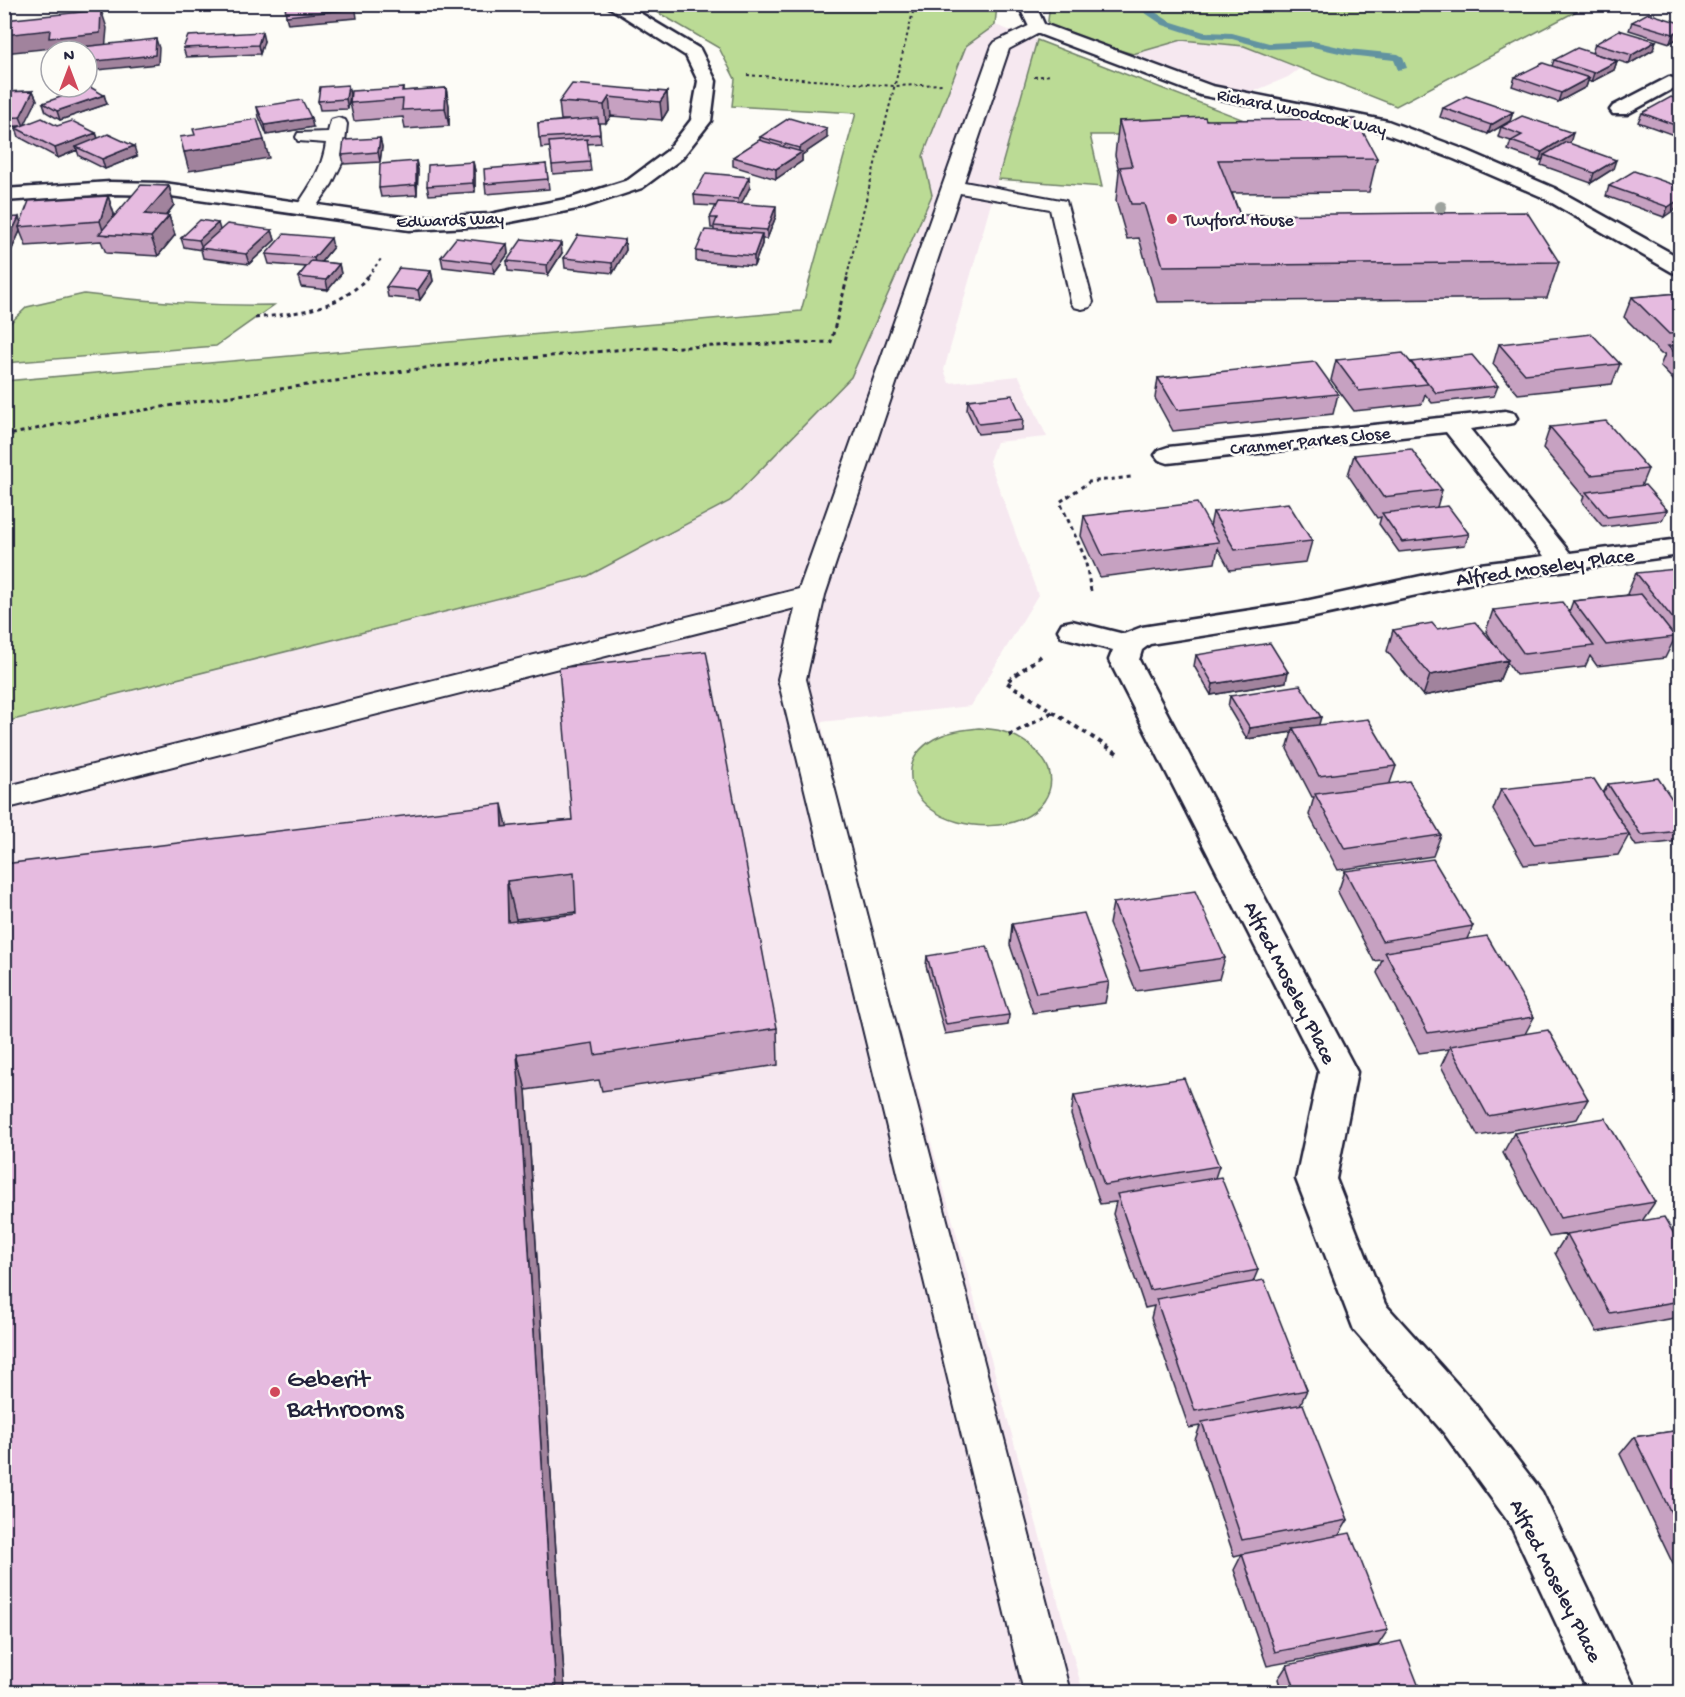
<svg xmlns="http://www.w3.org/2000/svg" width="1685" height="1697" viewBox="0 0 1685 1697" font-family="'Gochi Hand',sans-serif">
  <rect width="100%" height="100%" fill="#fdfcf7"/>
  <filter id="ink" filterUnits="userSpaceOnUse"><feTurbulence type="fractalNoise" baseFrequency=".0167" numOctaves="2"/><feDisplacementMap in="SourceGraphic" scale="12" xChannelSelector="R" yChannelSelector="G"/><feConvolveMatrix kernelMatrix="1 2 1 2 8 2 1 2 1" color-interpolation-filters="sRGB"/></filter>
  <g filter="url(#ink)">
    <path fill="#f6e8f0" d="M995 25 1037 40 944 370 949 383 1019 376 1047 437 996 442 989 461 1038 595 971 706 821 722 851 853 1083 1692H5L4 724 587 576 730 501 932 195 923 156 966 46Z
      M1182 40 1244 46 1299 69 1288 77 1250 93 1218 86 1133 54Z"/>
    <path fill="#bbdb95" stroke="#6e7e68" stroke-width="1.5" d="M1050 4 1588 5 1396 106 1244 46 1182 40 1133 54 1047 29Z
      M645 5H997L995 25 966 46 923 156 932 195 851 377 730 501 588 576 5 722V381L801 311 856 113 732 106 735 79 719 48Z
      M1037 40 1283 135H1090L1102 187 998 179Z
      M84 294C148 302 210 306 274 305L216 346 5 363V328L27 307Z
      M979 728C986 729 994 729 1001 731 1031 739 1065 769 1044 801 1022 834 959 831 931 809 904 788 903 757 934 739 948 731 964 730 979 728Z"/>
    <g fill="none" stroke-linecap="round" stroke-linejoin="round">
      <path fill="#6293a0" fill-rule="evenodd" d="M1132 4H1143L1169 21 1204 32 1232 33 1269 43 1313 41 1348 49 1398 54 1403 57 1407 68 1398 70 1394 60 1348 55 1313 47 1269 49 1232 39 1203 38 1163 25Z"/>
      <g stroke="#22223b" stroke-width="4">
        <path id="lane" d="M1037 22 1043 23 1045 27 1043 31 1009 49 964 182 1066 201 1093 302 1090 307 1082 309 1074 307 1071 302 1050 209 960 193 825 595 806 679 1070 1692H1024L778 679 795 608 4 809V787L799 589 992 46 995 42Z
          M338 118 345 120 347 124 343 161 332 184 311 214H297L294 210C309 188 322 170 326 143L298 141 296 137 298 133 328 132 331 120Z"/>
      </g>
      <g stroke="#22223b" stroke-width="5">
        <path id="street" d="M604 4H625L700 49 716 81 711 121 681 159 642 188 582 208 490 226 409 230 164 195 110 194 4 201V189L110 182 164 183 409 218 490 214 571 198 628 180 667 151 691 120 698 81 686 56Z
          M1018 4H1035L1044 24 1212 86 1388 121 1468 151 1554 188 1680 258V274L1672 272 1540 196 1454 159 1376 130 1200 95 1031 31Z
          M1669 77 1676 79 1678 83 1676 87 1627 114H1613L1610 110 1613 106Z
          M1505 411 1514 413 1517 418 1514 423 1470 429 1570 553 1680 539V555L1472 583 1296 621 1150 644 1142 650 1139 660 1357 1072 1336 1179 1385 1304 1474 1403 1542 1492 1637 1692H1588L1510 1524 1444 1433 1354 1330 1296 1179 1319 1072 1109 660 1113 650 1062 637 1058 630 1062 623 1072 621 1124 634 1142 627 1296 603 1472 565 1544 556 1446 432 1168 463 1159 460 1155 455 1159 450 1168 447Z"/>
      </g>
      <path stroke="#22223b" stroke-width="2" stroke-dasharray="3 3" stroke-linecap="butt" d="M747 75 894 86 943 84
        M1034 77 1051 75
        M368 276 381 259
        M847 276 915 4"/>
      <path stroke="#22223b" stroke-width="3" stroke-dasharray="4 4" stroke-linecap="butt" d="M255 318C296 313 341 310 369 275
        M4 436 63 423 218 398 432 367 626 349 831 342 848 275
        M1091 591 1085 558 1060 502 1089 482 1131 477"/>
      <path stroke="#22223b" stroke-width="4" stroke-dasharray="4.5 4.5" stroke-linecap="butt" d="M1041 656 1006 682 1117 753
        M1009 736 1053 712"/>
      <use href="#lane" fill="#fdfcf7" fill-rule="evenodd"/>
      <use href="#street" fill="#fdfcf7" fill-rule="evenodd"/>
    </g>
    <circle fill="#9ea39e" cx="1441" cy="207" r="6"/>
    <path fill="#c6a1c1" stroke="#22223b" stroke-width="1.5" fill-rule="evenodd" d="M1632 22 1680 23 1670 43 1629 30Z
      M264 41 260 54 186 57 183 48Z
      M1595 44 1653 50 1629 64 1592 53Z
      M1554 60 1617 61 1614 70 1591 82 1588 81 1586 87 1558 102 1512 86 1515 77 1552 66Z
      M403 88V91L446 88 449 106V126L405 129 403 117 354 121 350 103Z
      M33 91 37 100 24 124 57 126 96 133 98 138 137 156 105 169 79 156 77 150 58 158 19 137 16 128 19 126 4 127V92Z
      M667 92 668 110 662 120 611 116 606 123H599L601 143 587 144 591 171 553 174 550 147 541 148 538 123 570 120H561L559 102Z
      M350 94 348 109 320 110 318 101Z
      M104 95 107 104 60 120 46 112 43 103Z
      M1680 100V136L1679 137 1638 122 1642 113Z
      M257 107 313 127 267 135 259 117Z
      M1443 108 1513 112 1510 121 1488 134 1440 117Z
      M1206 120 1377 158 1369 192 1232 193 1240 215 1559 262 1547 298 1157 302 1139 238 1127 239 1116 201 1119 171 1115 155 1119 121Z
      M1501 127 1570 143H1569L1613 169 1591 183 1541 165 1543 159 1539 161 1508 150 1511 141 1498 137Z
      M760 137 827 138 802 155V161L776 179 733 166V157L760 140Z
      M380 138 382 147 380 162 344 164 342 155Z
      M416 161 418 170 417 195 381 197 379 188Z
      M473 162 475 171V192L429 195 427 186Z
      M546 164 549 189 486 194 485 184Z
      M169 186 174 205 166 216H169L175 235 158 256 106 253 101 241 26 246 20 231 12 249 4 250V218L21 222 108 196 114 214V217Z
      M1609 186 1680 187 1664 217 1606 196Z
      M750 187 741 204 776 216 767 239H762V244L754 266 696 261V251L714 231V228H711L710 218 716 206 695 205 694 195Z
      M220 230H272L275 240 249 264 203 258 201 250 184 247 181 238Z
      M625 240 626 250 613 273 565 268 564 258Z
      M507 244 508 254 494 273 443 267 441 257Z
      M333 247 321 262 339 264 341 274 328 290 301 287 298 277 306 267 269 264 266 254Z
      M562 253 548 275 508 271 507 261Z
      M431 271 433 281 420 300 388 297 386 287Z
      M1680 293V387L1660 366 1665 354H1661L1624 317 1632 297Z
      M1499 344 1620 364 1612 384 1518 394 1493 364Z
      M1336 360 1411 362 1498 386 1494 396 1432 403 1425 394 1422 404 1354 411 1331 380Z
      M1158 378 1338 394 1333 414 1173 431 1155 398Z
      M968 400 1023 419 1022 430 978 434 967 410Z
      M1550 427 1648 469 1641 486 1667 510 1662 520 1603 527 1582 502 1584 496H1583L1543 448Z
      M1354 455 1442 490 1437 507 1469 534 1465 545 1399 552 1379 524 1381 517 1377 518 1348 475Z
      M1213 512 1312 541 1306 562 1230 570 1218 548 1215 563 1100 577 1081 536 1084 516 1210 527Z
      M1636 573 1680 575V639L1674 640 1665 658 1597 666 1590 656 1585 667 1516 675 1507 662 1499 681 1423 696 1387 651 1393 630 1437 629 1495 645 1486 631 1493 610 1569 612 1573 601 1628 595 1627 594Z
      M1196 655 1286 682 1211 695 1194 666Z
      M1230 696 1318 725 1396 766 1390 783 1441 835 1433 856 1338 870 1309 815 1314 797H1312L1287 749 1292 732 1247 739 1228 707Z
      M1608 784 1680 811V841L1636 846 1629 835 1618 855 1524 865 1493 810 1501 789 1603 793Z
      M572 820 777 1028 778 1065 602 1091 599 1080 526 1090 565 1692H4L507 827ZM576 912V914L516 921V919Z
      M1345 871 1473 926 1467 939 1534 1017 1525 1034 1588 1099 1577 1119 1478 1136 1441 1066 1449 1049 1419 1053 1377 973 1382 960 1374 961 1338 892Z
      M1113 903 1225 958 1219 979 1136 991 1109 924Z
      M1012 924 1109 982 1105 1003 1033 1013 1010 945Z
      M1680 943V953L1678 948Z
      M927 956 1009 1015 1008 1025 945 1034 926 966Z
      M1074 1095 1219 1166 1215 1178 1258 1270 1253 1282 1307 1390 1300 1405 1348 1520 1339 1535 1388 1630 1378 1645 1267 1666 1234 1570 1242 1554 1234 1556 1195 1440 1200 1426 1189 1428 1151 1318 1154 1306 1145 1308 1113 1214 1116 1202 1100 1204 1071 1115Z
      M1514 1133 1655 1202 1642 1221 1680 1244V1317L1597 1332 1555 1253 1567 1234 1549 1237 1503 1153Z
      M1680 1430V1563L1673 1564 1620 1454 1634 1437Z
      M1287 1665 1421 1692H1282L1278 1679Z"/>
    <path fill="#a1839d" stroke="#22223b" stroke-width="1.5" d="M355 4 357 18 288 24 286 16Z
      M101 10 107 28 105 51H53L52 48 4 53V35Z
      M1680 30V37L1670 43 1673 34Z
      M262 32 264 41 260 54 258 45Z
      M156 39 159 48 158 64 87 71V62Z
      M1656 41 1653 50 1629 64 1632 55Z
      M1617 61 1614 70 1591 82 1594 73Z
      M1589 78 1586 87 1558 102 1561 93Z
      M348 85 350 94 348 109 346 99Z
      M446 88 449 106V126L445 108Z
      M33 91 37 100 24 126 20 117Z
      M667 92 668 110 662 120 660 102Z
      M104 95 107 104 60 120 57 111Z
      M609 97 611 116 606 123 604 105Z
      M1513 112 1510 121 1488 134 1491 125Z
      M311 118 313 127 267 135 265 125Z
      M827 129V138L802 155V161L776 179V169L799 154V148Z
      M96 133 99 142 76 147 77 150 58 158 55 148Z
      M1573 133 1570 143 1547 156 1544 155 1543 159 1539 161 1542 152Z
      M380 138 382 147 380 162 378 152Z
      M264 140 269 158 189 171 184 152Z
      M134 146 137 156 105 169 102 159Z
      M1616 160 1613 169 1591 183 1594 173Z
      M416 161 418 170 417 195 416 185Z
      M473 162 475 171V192L473 183Z
      M749 177 750 187 739 208 738 199Z
      M169 186 174 205 151 234 145 214Z
      M108 196 114 214 108 235 104 234 100 221Z
      M1680 199V206L1664 217 1668 207Z
      M776 206V216L767 239V230Z
      M169 216 175 235 158 256 151 237Z
      M19 217 22 226 19 227 20 231 12 249 8 240Z
      M218 223 221 233 202 248 199 240Z
      M272 230 275 240 249 264 246 254Z
      M762 234V244L754 266V256Z
      M331 238 333 247 316 268 314 258Z
      M625 240 626 250 613 273 612 263Z
      M561 243 562 253 548 275 547 265Z
      M507 244 508 254 494 273 492 263Z
      M339 264 341 274 328 290 326 280Z
      M431 271 433 281 420 300 418 290Z
      M1508 660 1499 681 1423 696 1430 675Z
      M1288 672 1286 682 1211 695 1213 684Z
      M1321 717 1318 728H1293L1292 732 1247 739 1250 728Z
      M502 804 511 842 503 827Z
      M507 881 516 919 517 960 508 922Z
      M517 1054 526 1090 565 1692H556Z"/>
    <path fill="#e6bbe0" stroke="#22223b" stroke-width="1.5" fill-rule="evenodd" d="M285 4H354L355 9 286 16Z
      M101 10 100 33 49 38 50 30 4 35V20Z
      M1648 13 1680 23V30L1673 34 1632 22Z
      M1619 30 1656 41 1632 55 1595 44Z
      M262 32 258 45 183 48 188 36Z
      M156 39 155 55 87 62V51H81V47Z
      M1577 48 1617 61 1594 73 1554 60Z
      M1543 63 1589 78 1561 93 1515 77Z
      M572 84 667 92 660 102 609 97 604 105 559 102Z
      M348 85 346 99 318 101 320 87Z
      M90 87 104 95 57 111 43 103Z
      M403 88 402 91 446 88 445 108 402 110 403 99 350 103 351 91Z
      M33 91 20 117 4 118V92Z
      M1466 96 1513 112 1491 125 1443 108Z
      M1671 97 1680 100V127L1642 113Z
      M302 100 311 118 265 125 257 107Z
      M1522 116 1573 133 1542 152 1511 141 1522 135 1501 127Z
      M1205 117 1206 120 1356 119 1377 158 1218 160 1240 215 1527 212 1559 262 1163 266 1144 204H1131L1120 167 1132 166 1119 121Z
      M42 118 57 126 72 121 96 133 55 148 16 128Z
      M598 118 600 134 539 138 538 123Z
      M789 118 827 129 799 148 760 137Z
      M257 119 264 140 184 152 180 137 195 135 193 129Z
      M108 134 134 146 102 159 76 147Z
      M380 138 378 152 342 155 344 140Z
      M587 139 590 162 552 165 549 142Z
      M759 140 802 152 776 169 733 157Z
      M1566 142 1616 160 1594 173 1544 155Z
      M416 161V185L379 188 380 164Z
      M473 162V183L427 186 428 165Z
      M546 164 548 179 485 184 484 169Z
      M1634 171 1680 187V199L1668 207 1609 186Z
      M706 173 749 177 738 199 694 195Z
      M141 185 169 186 145 214 169 216 151 237 99 234Z
      M108 196 100 221 19 227 29 201Z
      M718 202 776 206 767 230 714 226 717 218H710Z
      M19 217 8 240H4V218Z
      M200 220 218 223 199 240 181 238Z
      M227 224 272 230 246 254 200 248Z
      M705 230 762 234 754 256 696 251Z
      M284 234 331 238 314 258 266 254Z
      M578 235 625 240 612 263 564 258Z
      M456 238 507 244 492 263 441 257Z
      M522 239 561 243 547 265 507 261Z
      M311 261 339 264 326 280 298 277Z
      M399 268 431 271 418 290 386 287Z
      M1680 293V333L1669 334 1632 297Z
      M1592 334 1620 364 1525 374 1499 344Z
      M1680 345V358L1668 346Z
      M1403 353 1428 384 1359 391 1336 360Z
      M1472 355 1498 386 1436 393 1411 362Z
      M1315 362 1338 394 1177 410 1158 378Z
      M1012 395 1023 419 979 424 968 400Z
      M1606 421 1648 469 1591 475 1550 427Z
      M1411 449 1442 490 1383 497 1354 455Z
      M1645 485 1667 510 1607 517 1586 492Z
      M1197 503 1219 542 1103 556 1084 516Z
      M1288 503 1312 541 1235 550 1213 512Z
      M1448 506 1469 534 1402 542 1382 513Z
      M1676 569 1680 575V619L1674 620 1636 573Z
      M1641 594 1675 637 1606 645 1573 601Z
      M1562 602 1594 646 1524 654 1493 610Z
      M1475 622 1508 660 1430 675 1393 630 1432 623 1437 629Z
      M1270 643 1288 672 1213 684 1196 655Z
      M706 651 777 1028 595 1055 593 1043 517 1054 556 1692H4V864L502 804 503 827 572 820 559 668ZM574 873 576 914 508 922 507 881Z
      M1300 685 1321 717 1250 728 1230 696Z
      M1368 719 1396 766 1319 776 1293 728Z
      M1658 778 1680 811V831L1641 835 1608 784Z
      M1594 779 1629 834 1534 844 1501 789Z
      M1409 781 1441 835 1345 849 1315 794Z
      M1433 859 1473 926 1382 941 1345 871Z
      M1195 891 1225 958 1140 970 1113 903Z
      M1084 913 1109 982 1036 993 1012 924Z
      M1487 936 1534 1017 1428 1033 1385 952Z
      M987 946 1009 1015 946 1024 927 956Z
      M1548 1030 1588 1099 1488 1116 1450 1046Z
      M1184 1078 1219 1166 1104 1185 1074 1095Z
      M1605 1118 1655 1202 1560 1218 1514 1133Z
      M1221 1177 1258 1270 1150 1290 1117 1194Z
      M1664 1217 1680 1244V1301L1610 1313 1567 1234Z
      M1264 1280 1307 1390 1195 1411 1156 1299Z
      M1303 1404 1348 1520 1242 1540 1202 1422Z
      M1680 1430V1531L1634 1437Z
      M1350 1533 1388 1630 1275 1652 1242 1554Z
      M1401 1641 1421 1692H1296L1287 1665Z"/>
  </g>
  <g fill="#d1495b" stroke="#fdfcf7" stroke-width="2">
    <circle cx="1172" cy="219" r="6"/>
    <circle cx="275" cy="1392" r="6"/>
  </g>
  <g text-anchor="middle" stroke-width="5" stroke-linejoin="round" paint-order="stroke">
    <g font-size="18" fill="#22223b" stroke="#fdfcf7">
      <text transform="translate(1302 111) rotate(12)" y="6">Richard Woodcock Way</text>
      <text transform="translate(450 219) rotate(-2)" y="6">Edwards Way</text>
      <text transform="translate(1310 440) rotate(-6)" y="6">Cranmer Parkes Close</text>
    </g>
    <g font-size="18" fill="#22223b" stroke="#fdfcf7" text-anchor="start">
      <text x="1184" y="225">Twyford House</text>
    </g>
    <g font-size="21" fill="#22223b" stroke="#fdfcf7">
      <text transform="translate(1545 566) rotate(-8)" y="7">Alfred Moseley Place</text>
      <text transform="translate(1291 982) rotate(63)" y="7">Alfred Moseley Place</text>
      <text transform="translate(1557 1580) rotate(63)" y="7">Alfred Moseley Place</text>
    </g>
    <g font-size="26" fill="#22223b" stroke="#fdfcf7" text-anchor="start">
      <text x="287" y="1386">Geberit<tspan x="287" dy="30">Bathrooms</tspan></text>
    </g>
  </g>
  <rect width="1685" height="1697" fill="none" stroke="#fdfcf7" stroke-width="24"/>
  <rect x="12" y="12" width="1661" height="1673" fill="none" stroke="#22223b" stroke-width="2" filter="url(#ink)"/>
  <g transform="translate(69 69)"><circle r="28" fill="#fdfcf7" stroke="#a5a5ac" stroke-width="1.5"/>
  <path d="M0-4.5L10 22L0 15L-10 22Z" fill="#d1495b"/>
  <text y="-9" font-size="16" font-weight="bold" text-anchor="middle" fill="#22223b">N</text>
  </g>
</svg>
